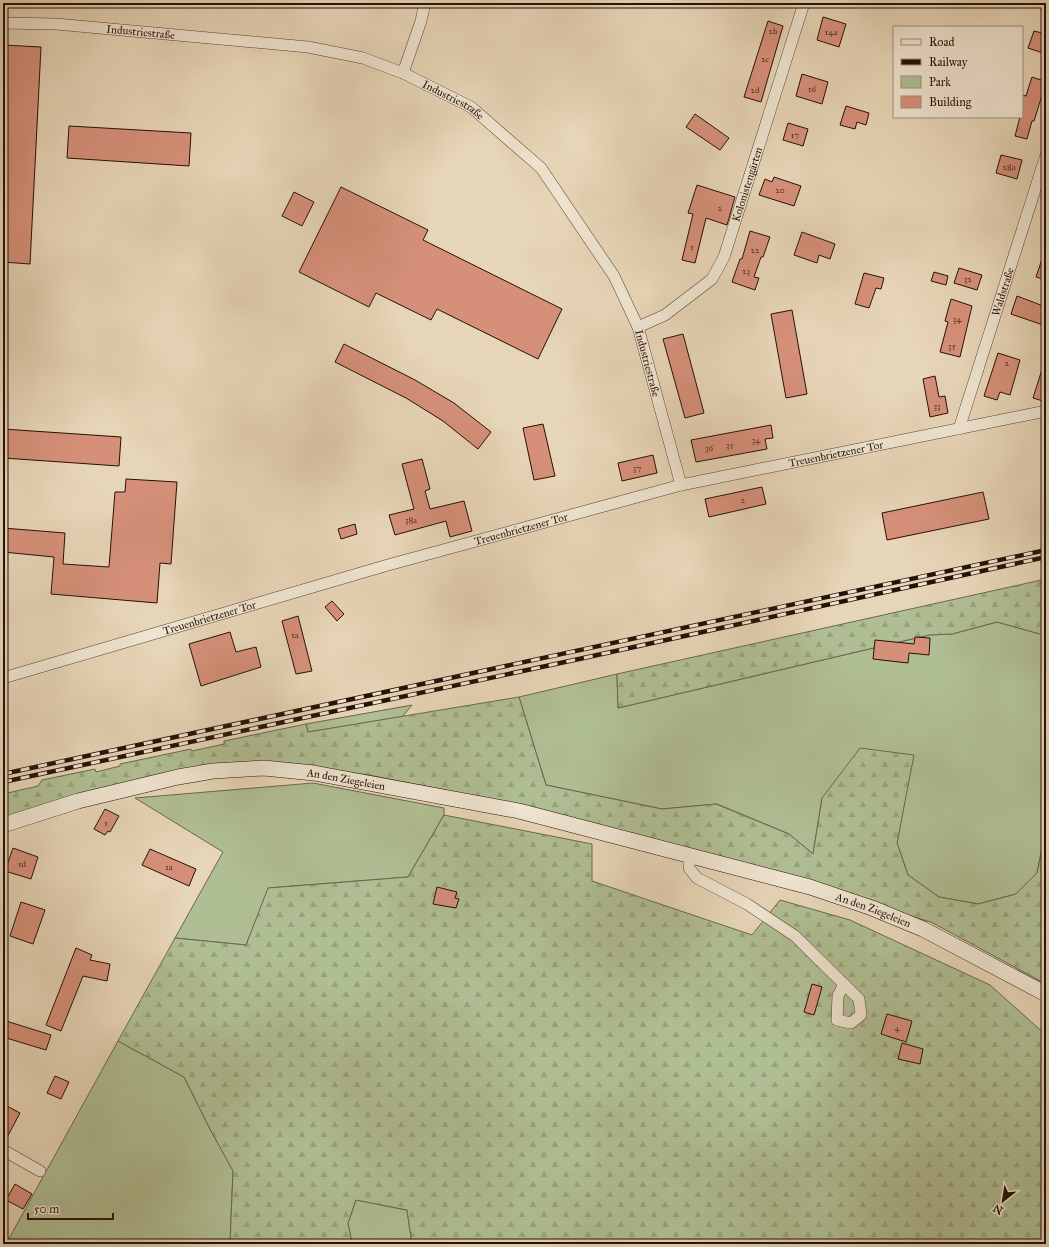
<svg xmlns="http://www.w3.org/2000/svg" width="1049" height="1247" viewBox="0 0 1049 1247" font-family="'IM FELL Great Primer',serif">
  <defs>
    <pattern id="forest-firs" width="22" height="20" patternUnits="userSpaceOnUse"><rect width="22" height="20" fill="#b0be93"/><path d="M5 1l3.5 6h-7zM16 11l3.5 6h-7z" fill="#97a27d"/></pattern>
  </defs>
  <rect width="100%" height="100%" fill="#e7d5b7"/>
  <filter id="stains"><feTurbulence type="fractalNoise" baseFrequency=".005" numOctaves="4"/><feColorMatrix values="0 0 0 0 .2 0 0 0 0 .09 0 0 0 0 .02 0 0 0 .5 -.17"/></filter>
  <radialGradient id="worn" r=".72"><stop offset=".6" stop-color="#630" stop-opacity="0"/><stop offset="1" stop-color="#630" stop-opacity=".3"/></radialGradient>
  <path fill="#b0be93" stroke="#6a674d" d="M997 622 1040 634 1046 640V828L1037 873 1016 894 978 904 939 897 908 875 897 843 913 755 822 798 813 854 789 834 717 804 662 809 546 785 519 697 617 674 618 708 929 635 952 634Z
    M412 705 402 717 308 732 306 724Z
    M313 783 444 808V815L408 877 269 888 246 945 175 938 223 852 135 798Z
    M118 1041 184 1077 210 1129 233 1170 230 1244H6Z
    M356 1200 407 1210 412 1244H352L348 1223Z"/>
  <path fill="url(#forest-firs)" stroke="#6a674d" d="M1046 579V640L1040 634 997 622 952 634 929 635 618 708 617 674Z
    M519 697 546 785 662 809 716 804 789 834 813 854 822 798 860 748 914 755 897 843 908 875 939 897 978 904 1016 894 1037 873 1046 828V984L931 922 590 822 480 797 369 775 279 763 3 818V794L38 786 42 780 95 769 96 772 120 766V764L191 749 192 751 224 744V741L306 724 308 732Z
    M444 815 592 844V881L752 935 780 900 850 920 990 985 1046 1035V1244H412L407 1210 356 1200 348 1223 352 1244H230L233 1171 210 1129 184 1077 118 1041 175 938 246 945 268 888 408 877Z"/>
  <path fill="#d6907a" stroke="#251007" d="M823 17 846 24 839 47 817 40Z
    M768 21 783 26 761 102 744 97Z
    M1034 31 1046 34V54L1028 48Z
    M3 45 41 47 30 264 3 262Z
    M802 74 828 82 822 104 796 96Z
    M1032 77 1044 81 1041 91 1043 92 1034 121H1032L1027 139 1015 136 1020 117H1022V95L1026 96Z
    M846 106 869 113 866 125 857 122 855 129 840 125Z
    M695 114 729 138 720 150 686 127Z
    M788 123 808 129 803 146 783 140Z
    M69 126 191 133 189 166 67 158Z
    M1001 155 1022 160 1017 179 996 173Z
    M774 177 801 186 794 206 759 195 765 179 772 182Z
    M697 185 735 197 727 225 706 218 695 263 682 260 693 214 688 213Z
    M341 187 428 230 423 240 562 309 538 359 437 309 431 320 376 293 369 307 299 272Z
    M294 192 314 202 302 226 282 216Z
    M750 231 770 237 763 257H761L754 277 759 278 755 290 732 282 740 259H742Z
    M802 232 835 244 830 259 819 255 817 263 794 255Z
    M1044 253H1046V280L1036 277Z
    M959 268 982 275 977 290 954 283Z
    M934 272 948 276 946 285 931 281Z
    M864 273 884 278 881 289 876 288 869 308 855 304Z
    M1017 296 1046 307V326L1011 314Z
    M951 299 972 306 960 357 940 352 948 322 945 321Z
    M792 310 807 394 786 398 771 314Z
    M683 334 704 413 685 418 663 339Z
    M344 344 415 380 454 403 491 432 478 449 443 421 406 398 335 362Z
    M998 353 1020 360 1010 395 1000 392 997 400 984 396Z
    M1044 363 1046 364V402L1033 398Z
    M935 376 939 397 945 396 948 413 930 417 923 379Z
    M543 424 555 476 534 480 523 428Z
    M771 425 773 438 765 439 767 449 696 462 691 440Z
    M3 429 121 437 119 466 3 458Z
    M653 455 657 473 622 481 618 463Z
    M422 459 430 489 425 491 430 509 464 501 472 531 450 537 446 521 395 535 389 515 414 509 402 464Z
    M126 479 177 482 171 564 160 563 157 603 51 594 54 557 3 552V528L65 533 63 564 109 567 115 492H125Z
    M762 487 766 504 709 517 705 499Z
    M983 492 989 519 887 540 882 513Z
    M355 524 357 534 341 539 338 529Z
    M332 601 344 614 337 621 325 607Z
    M298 616 312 671 296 674 282 621Z
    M230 632 236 652 256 647 261 667 201 686 189 644Z
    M915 637 930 638 929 655 909 653 908 663 873 659 875 640 914 644Z
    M105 809 119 816 110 832 108 831 105 835 94 829Z
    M13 848 38 857 31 879 5 871Z
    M150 849 196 869 189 886 142 865Z
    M437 887 457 892 455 898 459 899 456 908 433 904Z
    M21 902 45 910 33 944 10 936Z
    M76 948 92 955 90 960 110 964 107 981 83 976 61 1031 46 1025Z
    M812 984 822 987 814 1015 804 1012Z
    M887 1014 912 1021 906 1042 881 1034Z
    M3 1020 51 1035 46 1050 3 1037Z
    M902 1043 923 1049 920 1064 898 1059Z
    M55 1076 69 1082 61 1099 47 1093Z
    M3 1104 20 1113 4 1143H3Z
    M15 1184 32 1194 23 1209 6 1200Z"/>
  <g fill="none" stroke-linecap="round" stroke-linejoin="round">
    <g stroke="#564133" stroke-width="12">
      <g id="street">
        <path id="s1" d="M3 23 56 24 308 47 363 58 403 73 471 107 541 168 614 276 638 327 681 485"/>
        <path d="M403 73 421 21 425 3"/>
        <path id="s2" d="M638 327 665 315 712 279 724 257 804 3"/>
        <path id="s3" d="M959 429 1046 155"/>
        <path id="s4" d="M3 678 388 565 681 485 1046 411"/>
        <path d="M689 855V868L697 878 747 904 795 936 859 999 861 1015 851 1023 837 1020 838 996 844 984"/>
        <path d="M3 1150 40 1171"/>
      </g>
    </g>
    <g stroke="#251007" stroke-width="16">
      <g id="secondary">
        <path id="s5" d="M3 825 78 801 178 777 213 771 264 768 314 773 519 811 810 887 872 908 923 929 1046 994"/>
      </g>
    </g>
    <use href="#street" stroke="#efe4d0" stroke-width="11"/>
    <use href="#secondary" stroke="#efe4d0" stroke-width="15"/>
    <g stroke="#251007" stroke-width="4.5">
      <path id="rail" d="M3 774 1046 550
        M3 782 579 659 1046 557"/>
    </g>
    <use href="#rail" stroke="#efe4d0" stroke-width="3" stroke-dasharray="9" stroke-linecap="butt"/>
  </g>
  <g text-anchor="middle" stroke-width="3" stroke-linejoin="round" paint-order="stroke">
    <g font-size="9" fill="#513024">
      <text x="773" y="34">2b</text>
      <text x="831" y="35">14a</text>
      <text x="765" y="62">2c</text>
      <text x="812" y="92">16</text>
      <text x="755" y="93">2d</text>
      <text x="795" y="138">17</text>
      <text x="1009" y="170">28a</text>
      <text x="780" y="193">20</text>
      <text x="720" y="211">2</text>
      <text x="692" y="250">1</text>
      <text x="755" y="253">22</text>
      <text x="746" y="274">23</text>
      <text x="968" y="282">32</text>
      <text x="957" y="322">34</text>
      <text x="952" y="349">35</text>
      <text x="1007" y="366">2</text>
      <text x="937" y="409">33</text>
      <text x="756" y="443">34</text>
      <text x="730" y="448">35</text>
      <text x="709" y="451">36</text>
      <text x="637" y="471">37</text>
      <text x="743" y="503">2</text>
      <text x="411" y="523">38a</text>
      <text x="295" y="638">1a</text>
      <text x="106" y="826">1</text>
      <text x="22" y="867">1d</text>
      <text x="169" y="870">1a</text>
      <text x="897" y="1031">4</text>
    </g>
    <g font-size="11" fill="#251007" stroke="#efe4d0">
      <text dy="4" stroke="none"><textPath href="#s1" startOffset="138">Industriestraße</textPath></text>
      <text dy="4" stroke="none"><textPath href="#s1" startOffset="462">Industriestraße</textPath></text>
      <text dy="4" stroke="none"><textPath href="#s2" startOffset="190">Kolonistengärten</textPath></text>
      <text dy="4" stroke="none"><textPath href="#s3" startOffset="144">Waldstraße</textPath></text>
      <text dy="4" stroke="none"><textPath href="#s1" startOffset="798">Industriestraße</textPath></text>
      <text dy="4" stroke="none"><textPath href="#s4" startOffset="863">Treuenbrietzener Tor</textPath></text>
      <text dy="4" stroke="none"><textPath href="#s4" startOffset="539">Treuenbrietzener Tor</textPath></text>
      <text dy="4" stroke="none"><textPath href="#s4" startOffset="215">Treuenbrietzener Tor</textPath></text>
      <text dy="4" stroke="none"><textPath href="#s5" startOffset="351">An den Ziegeleien</textPath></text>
      <text dy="4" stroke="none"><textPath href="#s5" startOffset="895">An den Ziegeleien</textPath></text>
    </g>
  </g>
  <rect width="1049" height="1247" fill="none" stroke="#e7d5b7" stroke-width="16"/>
  <rect x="4" y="4" width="1041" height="1239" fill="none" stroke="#251007" stroke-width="2"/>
  <rect x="8" y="8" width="1033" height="1231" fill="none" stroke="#251007"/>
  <rect x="893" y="26" width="130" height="92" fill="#efe4d0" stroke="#9e8f80"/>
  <rect x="901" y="39" width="20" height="6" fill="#efe4d0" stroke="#9e8f80"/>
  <text x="929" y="46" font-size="12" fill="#251007">Road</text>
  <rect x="901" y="59" width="20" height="6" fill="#251007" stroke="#9e8f80"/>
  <text x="929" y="66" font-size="12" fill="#251007">Railway</text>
  <rect x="901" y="76" width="20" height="12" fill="#b0be93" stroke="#9e8f80"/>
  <text x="929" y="86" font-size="12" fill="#251007">Park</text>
  <rect x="901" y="96" width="20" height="12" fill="#d6907a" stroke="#9e8f80"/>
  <text x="929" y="106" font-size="12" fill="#251007">Building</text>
  <g transform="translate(1003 1201) rotate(210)" stroke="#efe4d0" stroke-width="3" paint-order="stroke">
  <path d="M0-3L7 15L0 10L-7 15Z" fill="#251007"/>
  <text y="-6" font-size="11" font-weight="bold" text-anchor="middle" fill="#251007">N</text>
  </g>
  <path d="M28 1213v6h85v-6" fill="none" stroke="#251007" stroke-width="2"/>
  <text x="34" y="1213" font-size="12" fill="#251007" stroke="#efe4d0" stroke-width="3" paint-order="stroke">50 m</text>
  <rect width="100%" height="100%" filter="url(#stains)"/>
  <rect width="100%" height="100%" fill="url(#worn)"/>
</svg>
